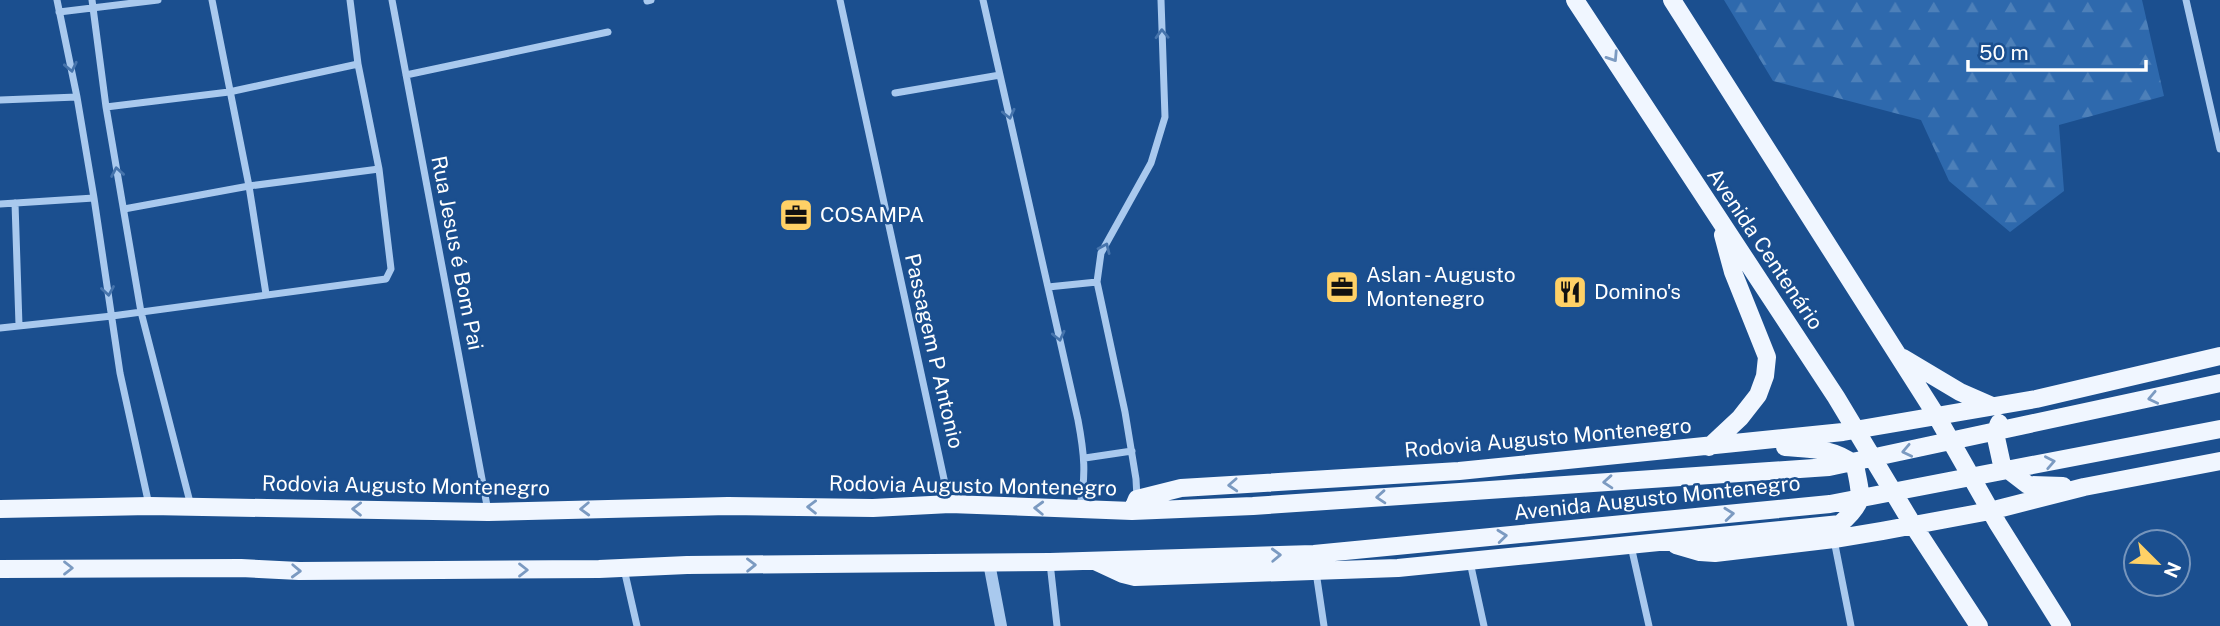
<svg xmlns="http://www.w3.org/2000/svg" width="2220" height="626" viewBox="0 0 2220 626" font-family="'Public Sans',sans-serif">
  <defs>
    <pattern id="forest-firs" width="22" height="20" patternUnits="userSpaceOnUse" patternTransform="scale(1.75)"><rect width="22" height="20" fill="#2e69ad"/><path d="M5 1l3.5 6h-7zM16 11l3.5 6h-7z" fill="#4d80b9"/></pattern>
  </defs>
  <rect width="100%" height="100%" fill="#1b4f8f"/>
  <path fill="url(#forest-firs)" d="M1724 0H2142L2164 96 2059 125 2064 191 2010 232 1949 181 1921 120 1773 81Z"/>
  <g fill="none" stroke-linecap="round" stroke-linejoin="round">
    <path stroke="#a9c9ee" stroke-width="7" d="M57 0 77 97 94 198 120 373 149 505
      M92 0 106 107 141 312 191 506
      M212 0 249 186 266 294
      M392 0 488 511
      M840 0 949 502
      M983 0 1078 420C1084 452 1087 476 1079 509
      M2186 0 2220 149
      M647 1 651 0
      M59 12 158 0
      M406 75 608 32
      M895 93 1000 75
      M0 100 77 97
      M106 107 229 92 358 64
      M15 203 19 325
      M0 204 94 198
      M124 209 249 186 379 169
      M1048 287 1097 282
      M0 328 112 316 386 279 391 269 379 169 358 64 350 0
      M1085 458 1132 451
      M1137 498 1136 479 1125 412 1097 282 1101 253 1151 163 1165 117 1161 0
      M1834 540 1851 626
      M1631 546 1649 626
      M1470 562 1484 626
      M1050 563 1057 626
      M624 569 637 626
      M1316 572 1324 626"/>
    <path stroke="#a9c9ee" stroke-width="12" d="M989 563 1001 626"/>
    <path stroke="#f0f6ff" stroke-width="18" d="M1575 0 1836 397 1913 525 1979 626
      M1672 0 1936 415 1998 524 2062 626
      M1903 358 1960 392 1992 406
      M1999 423 1995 433 2002 465 2028 485 2063 486
      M1709 447 1740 418 1758 395 1765 376 1767 357 1733 272 1723 235
      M0 509 150 506 488 512 728 506 873 508 950 504 1132 511 1253 506 1829 467 2220 383
      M1132 511 1137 499 1181 488 1459 471 1843 432 2036 399 2220 356
      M1676 545 1700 552 1715 553 1834 539 1882 531 1990 511 2084 487 2220 461
      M1095 561 1123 574 1135 577 1398 568 1840 524C1866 501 1861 497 1855 465 1834 448 1811 449 1785 447
      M0 569 241 568 299 571 599 569 687 565 1050 562 1314 554 1830 504 2220 429"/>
  </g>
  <defs><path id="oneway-chevron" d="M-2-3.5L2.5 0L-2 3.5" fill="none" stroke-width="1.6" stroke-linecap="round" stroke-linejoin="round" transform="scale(1.75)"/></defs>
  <g stroke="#4674ac">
    <use href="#oneway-chevron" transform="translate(1162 34) rotate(-92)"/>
    <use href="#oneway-chevron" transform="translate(71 67) rotate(78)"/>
    <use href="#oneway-chevron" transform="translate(1009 114) rotate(77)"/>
    <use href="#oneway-chevron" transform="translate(117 172) rotate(-100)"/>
    <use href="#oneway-chevron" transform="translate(1105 248) rotate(-66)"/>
    <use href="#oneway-chevron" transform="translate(108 291) rotate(81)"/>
    <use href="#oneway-chevron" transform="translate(1059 336) rotate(77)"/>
  </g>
  <g stroke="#7b9ac1">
    <use href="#oneway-chevron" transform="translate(1613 57) rotate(57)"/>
    <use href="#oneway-chevron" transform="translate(2153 398) rotate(168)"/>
    <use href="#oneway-chevron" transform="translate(1907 451) rotate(168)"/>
    <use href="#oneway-chevron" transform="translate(2050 462) rotate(-11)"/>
    <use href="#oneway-chevron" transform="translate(1608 482) rotate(176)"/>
    <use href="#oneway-chevron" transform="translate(1233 485) rotate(177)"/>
    <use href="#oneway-chevron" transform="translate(1381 497) rotate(176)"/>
    <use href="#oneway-chevron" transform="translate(812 507) rotate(-179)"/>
    <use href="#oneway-chevron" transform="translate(1039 508) rotate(-178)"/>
    <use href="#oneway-chevron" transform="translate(357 509) rotate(-179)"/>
    <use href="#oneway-chevron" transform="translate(585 509) rotate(178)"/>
    <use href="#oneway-chevron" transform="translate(1729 514) rotate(-6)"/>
    <use href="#oneway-chevron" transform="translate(1502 536) rotate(-6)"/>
    <use href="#oneway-chevron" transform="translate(1276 555) rotate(-2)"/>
    <use href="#oneway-chevron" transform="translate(751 565) rotate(-1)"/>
    <use href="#oneway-chevron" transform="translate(68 568)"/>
    <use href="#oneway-chevron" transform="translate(523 570)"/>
    <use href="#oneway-chevron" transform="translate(296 571) rotate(2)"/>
  </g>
  <defs>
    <g id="office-square" transform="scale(1.75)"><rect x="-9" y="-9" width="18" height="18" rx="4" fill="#ffd166" stroke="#1b4f8f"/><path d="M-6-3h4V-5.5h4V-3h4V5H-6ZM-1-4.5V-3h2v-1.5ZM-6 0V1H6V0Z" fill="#111"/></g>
    <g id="restaurant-square" transform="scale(1.75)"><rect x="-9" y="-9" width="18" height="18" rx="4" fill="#ffd166" stroke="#1b4f8f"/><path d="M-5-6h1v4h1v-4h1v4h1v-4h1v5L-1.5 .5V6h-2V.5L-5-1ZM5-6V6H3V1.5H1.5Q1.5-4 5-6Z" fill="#111"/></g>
  </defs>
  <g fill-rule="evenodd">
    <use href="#office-square" x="796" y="215"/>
    <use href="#office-square" x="1342" y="287"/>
    <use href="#restaurant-square" x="1570" y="292"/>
  </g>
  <g text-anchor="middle" stroke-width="5" stroke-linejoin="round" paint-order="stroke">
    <g font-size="21" fill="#fff" stroke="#1b4f8f" text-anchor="start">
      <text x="820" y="222">COSAMPA</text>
      <text x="1366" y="282">Aslan - Augusto<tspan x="1366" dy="24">Montenegro</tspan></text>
      <text x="1594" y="299">Domino's</text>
    </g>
    <g font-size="21" fill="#fff" stroke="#1b4f8f">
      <text transform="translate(1765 249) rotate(56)" y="7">Avenida Centenário</text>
      <text transform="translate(457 253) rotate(79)" y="7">Rua Jesus é Bom Pai</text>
      <text transform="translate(934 351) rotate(77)" y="7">Passagem P Antonio</text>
      <text transform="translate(1548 438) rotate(-5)" y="7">Rodovia Augusto Montenegro</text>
      <text transform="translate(406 486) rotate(1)" y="7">Rodovia Augusto Montenegro</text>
      <text transform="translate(973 486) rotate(1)" y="7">Rodovia Augusto Montenegro</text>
      <text transform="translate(1657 498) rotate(-6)" y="7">Avenida Augusto Montenegro</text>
    </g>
  </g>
  <g transform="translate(2157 563) rotate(114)"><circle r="33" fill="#1b4f8f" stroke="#7695bc" stroke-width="2"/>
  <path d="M0-5L12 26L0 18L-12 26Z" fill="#ffd166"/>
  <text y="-10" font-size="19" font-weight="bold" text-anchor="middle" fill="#ffffff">N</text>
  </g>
  <path d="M1968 60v10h178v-10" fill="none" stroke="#ffffff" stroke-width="3.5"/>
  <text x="1979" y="60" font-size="21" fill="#ffffff" stroke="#1b4f8f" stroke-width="5" paint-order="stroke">50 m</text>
</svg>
